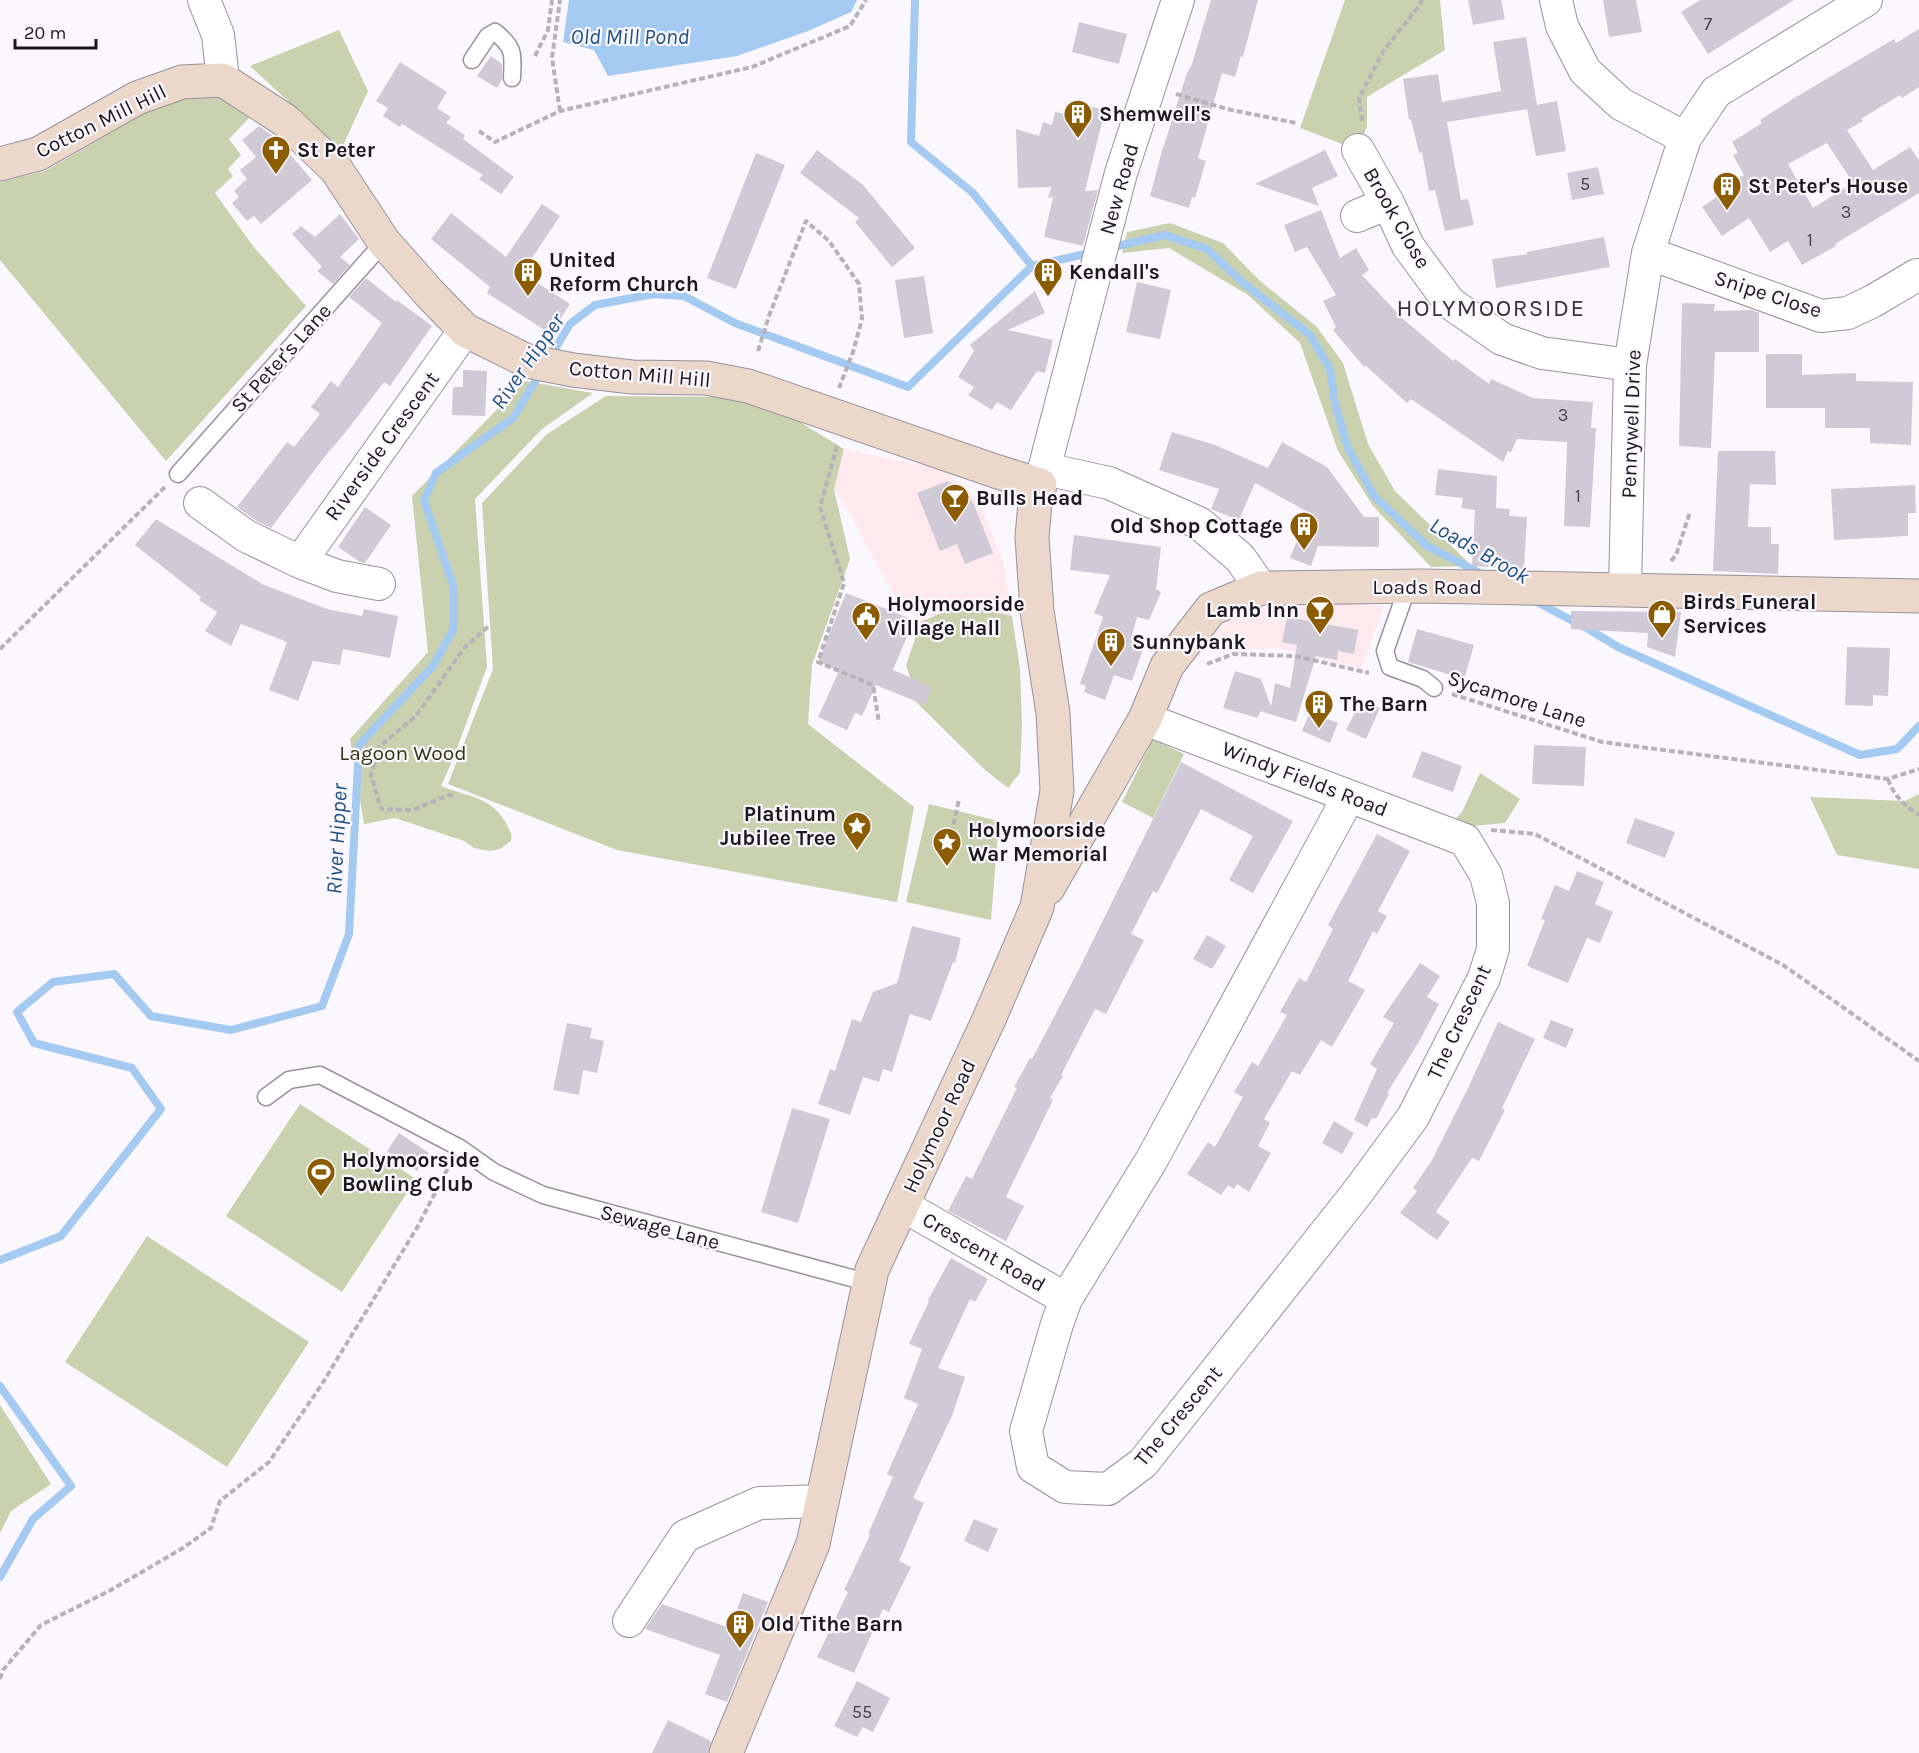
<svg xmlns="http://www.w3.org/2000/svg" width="1919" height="1753" viewBox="0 0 1919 1753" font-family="Karla,sans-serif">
  <rect width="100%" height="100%" fill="#fbf7fe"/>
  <path fill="#fee9ef" d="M844 449 944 470 979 502 1003 561 1012 616 961 604 921 622 893 593 852 517 834 489Z
    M1293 600 1384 606 1361 668 1276 648 1214 651 1207 637 1236 616Z"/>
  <path fill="#cad1af" d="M1345 0H1440L1445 50 1367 97V126L1358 150 1300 128Z
    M339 30 368 91 341 150 250 66Z
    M220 90 255 112 229 139 241 155 228 169 233 176 215 193 253 246 306 306 166 461 0 260V182L45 171 173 97Z
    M1170 223 1223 243 1259 280 1317 327 1343 363 1368 444 1395 491 1472 566 1431 567 1373 506 1338 451 1300 343 1248 295 1169 248 1122 253 1127 232Z
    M525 381 593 393 542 429 475 499 487 667 453 759 441 786C466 796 492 797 506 823 509 830 513 834 511 841L500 849 490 851 474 848 464 841 395 818 364 824 350 739 428 652 412 496Z
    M606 396 727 397 790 416 844 449 834 489 850 559 812 665 808 724 914 807 897 902 617 850 448 784 493 669 482 503 547 434Z
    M961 604 1012 616 1020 669 1022 725 1020 773 1008 788 985 770 905 691 910 677 906 665 921 622Z
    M1153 739 1184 754 1153 818 1122 802Z
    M1480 773 1520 799 1505 823 1472 826 1456 818 1462 812Z
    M1919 794V869L1837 855 1810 797 1905 801Z
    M929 804 999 821 991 920 906 902Z
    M300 1104 416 1179 342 1292 226 1216Z
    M147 1236 309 1342 227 1467 65 1362Z
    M0 1405 51 1484 11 1511 0 1533Z"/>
  <path fill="#a5caf2" d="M569 0H857L851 12 808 31 737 56 608 76 594 50 563 42Z"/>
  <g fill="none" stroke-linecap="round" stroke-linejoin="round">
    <path stroke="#a5caf2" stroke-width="8" d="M1109 248 1165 235 1207 249 1242 282 1310 335 1330 369 1335 404 1348 448 1374 496 1427 546 1484 575
      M1032 266 1094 252
      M549 359 570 324 595 305 653 294 684 296 735 323 908 387 1032 266 973 193 911 142 915 0
      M1533 600 1590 630 1618 647 1860 755 1897 749 1919 726
      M0 1260 61 1236 161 1109 132 1068 34 1043 17 1012 53 982 114 974 151 1016 231 1030 322 1006 349 934 359 745 433 666 454 628V588L424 500 436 473 513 418 542 370
      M0 1386 71 1486 33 1519 0 1577"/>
  </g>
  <path fill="#d0cad6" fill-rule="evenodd" d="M1211 0H1258L1243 57 1241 56 1235 77 1222 73 1198 158 1206 161 1195 198 1192 197 1189 208 1150 196 1162 151 1187 73 1192 64Z
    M1468 0H1501L1505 19 1473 25Z
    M1603 0H1636L1642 32 1609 37Z
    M1700 0H1794L1708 54 1681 12Z
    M1079 22 1127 34 1119 64 1072 52Z
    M1919 29V87L1902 98 1900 95 1861 119 1863 121 1847 130 1873 170 1910 147 1919 160V193L1835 244 1836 246 1802 265 1788 241 1770 252 1749 218 1722 236 1702 207 1734 185 1733 182 1744 175 1733 155 1738 153 1732 142 1762 123 1760 120 1796 97 1894 39 1896 43ZM1827 143 1853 183 1813 208 1788 164Z
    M1526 37 1537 105 1557 101 1566 151 1536 156 1527 109 1447 122 1461 200 1468 199 1474 225 1445 231 1435 190 1429 191 1422 152 1419 153 1411 119 1409 120 1403 79 1438 74 1442 102 1501 91 1493 42Z
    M491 56 502 64V80L497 88 477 76Z
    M400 62 447 92 437 108 451 117 446 123 465 135 463 139 514 177 501 194 479 179 483 175 402 124 400 127 383 116 388 108 376 101Z
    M1069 101 1105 110 1085 191 1098 190 1083 246 1044 237 1053 197 1048 198 1051 187 1018 188 1016 129 1039 136 1043 122 1052 125 1055 112 1066 114Z
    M259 126 277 139 312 180 261 224 254 216 247 221 232 203 239 197 234 191 247 179 240 170 256 157 242 140Z
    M817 150 863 185 915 248 892 267 855 222 859 218 800 173Z
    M1325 150 1338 176 1312 188 1319 206 1255 184Z
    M756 153 785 165 736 289 707 278Z
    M1598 167 1604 194 1572 200 1567 173Z
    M542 204 560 216 522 273 570 304 551 334 487 293 490 287 431 239 451 213 506 257Z
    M1321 210 1340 258 1356 248 1369 270 1362 275 1403 319 1453 361 1455 359 1489 384 1491 379 1533 398 1593 402 1591 428H1596L1590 527 1564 526 1567 442 1517 439 1511 452 1508 451 1503 462 1411 399 1407 403 1366 366 1364 367 1333 330 1336 327 1323 301 1336 295 1307 247 1295 252 1284 225Z
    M340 214 359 239 340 257 350 265 333 284 317 271 322 267 292 234 301 226 315 237Z
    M1604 237 1610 267 1496 288 1492 259 1527 254V252Z
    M924 276 933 333 904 338 895 280Z
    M366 278 396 302 397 300 432 326 390 386 384 382 345 433 326 455 271 528 255 520 237 507 287 442 294 447 320 414 311 407 331 381 338 387 382 323 349 297Z
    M1137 282 1171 290 1160 339 1126 332Z
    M1035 291 1045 313 1008 330 1053 340 1045 373 1037 371 1011 410 997 402 992 410 968 395 974 387 958 377 974 351 970 345Z
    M1682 303 1715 304 1714 311 1752 310 1759 313V352H1715L1711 448 1679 446Z
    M1766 354H1802V375L1856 373V381L1913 382 1911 445 1870 443V428H1825V408H1766Z
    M463 370 487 371 485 416 452 415 453 387H463Z
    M1172 432 1215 445 1268 468 1282 442 1327 467 1364 517H1379V547L1318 546 1311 566 1290 558 1308 512 1255 483 1239 520 1211 509 1219 489 1159 470Z
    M1718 451H1775L1776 485 1750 484 1748 527H1771V544H1779L1778 574 1713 571Z
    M1438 469 1497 476 1496 508 1510 509 1509 516 1527 517 1524 569 1472 566 1475 510 1461 508 1463 498 1435 495Z
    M948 481 973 502 993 553 965 564 957 544 940 551 917 493Z
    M1915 485 1916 513H1908V536L1834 540 1831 489Z
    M365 507 391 525 365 563 360 562 338 547Z
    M156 519 262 584 327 609 362 616 364 609 398 616 390 658 343 649 340 665 313 661 298 701 269 690 287 642 241 624 231 646 205 631 217 612 199 600 201 597 135 545Z
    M1074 535 1161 547 1156 589 1161 592 1149 620 1137 617 1131 639 1145 643 1132 681 1114 675 1105 700 1084 692 1086 686 1080 684 1103 617 1094 613 1110 575 1070 570Z
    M846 593 914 620 893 670 932 687 925 705 876 685 862 716 855 713 847 730 818 717 839 671 818 662Z
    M1571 611 1681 612 1675 657 1647 647 1648 633 1571 629Z
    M1287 617 1358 630 1354 654 1338 651 1337 660 1316 656 1296 722 1260 711 1258 718 1223 708 1235 671 1261 679 1271 707 1275 683 1290 688 1297 645 1282 642Z
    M1417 629 1474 645 1464 679 1408 662Z
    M1847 647 1890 648 1888 696 1873 695V706L1845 705Z
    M1361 700 1380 708 1366 739 1346 730Z
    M1310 712 1338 723 1330 743 1302 731Z
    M1534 745 1586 747 1584 786 1532 784Z
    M1422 751 1462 766 1453 792 1412 777Z
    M1181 762 1293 821 1253 893 1229 880 1253 836 1201 809 1157 893 1153 891 1131 934 1144 940 1106 1014 1095 1009 1061 1075 1063 1076 1050 1098 1053 1100 1006 1197 1024 1206 1006 1241 948 1211 966 1176 972 1179 1017 1088 1014 1087 1030 1058 1032 1059 1077 973Z
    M1635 818 1675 832 1665 858 1626 843Z
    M1377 834 1410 851 1378 911 1387 916 1377 934 1373 931 1348 981 1365 990 1332 1047 1321 1040 1300 1075 1292 1071 1264 1119 1270 1123 1258 1146 1271 1153 1249 1192 1237 1184 1234 1189 1228 1185 1221 1195 1187 1174 1208 1142 1215 1147 1243 1097 1234 1092 1252 1062 1258 1066 1287 1015 1280 1012 1299 978 1306 982 1333 929 1328 925Z
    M1577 871 1604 882 1595 904 1613 912 1600 943 1587 938 1568 983 1527 966 1545 920 1541 919 1555 885 1569 891Z
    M912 926 961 938 955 963 953 962 931 1021 910 1014 892 1072 883 1069 879 1082 863 1077 850 1115 818 1104 830 1069 835 1071 852 1019 861 1022 873 992 897 983Z
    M1207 935 1226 946 1212 969 1193 959Z
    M1420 963 1440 976 1427 997 1439 1004 1420 1040 1387 1093 1389 1094 1376 1119 1372 1118 1367 1127 1354 1120 1377 1069 1370 1064 1394 1023 1383 1017Z
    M1551 1020 1574 1029 1566 1048 1543 1038Z
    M1498 1022 1535 1039 1502 1108 1505 1110 1479 1161 1472 1158 1436 1212 1450 1222 1437 1240 1400 1213 1417 1191 1413 1188 1432 1160 1468 1088Z
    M567 1023 592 1028 590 1038 604 1041 597 1073 583 1070 579 1095 553 1090Z
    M792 1108 830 1119 798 1223 761 1212Z
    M1334 1121 1354 1133 1342 1154 1322 1143Z
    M399 1133 429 1153 417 1171 387 1151Z
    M951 1258 988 1279 975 1302 970 1299 938 1368 965 1377 952 1416 913 1498 924 1503 899 1561 911 1567 889 1612 883 1609 854 1673 817 1657 848 1592 844 1590 870 1535 868 1534 893 1477 887 1474 918 1404 904 1398 922 1349 909 1344 929 1301 928 1300Z
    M974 1519 998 1529 988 1552 964 1541Z
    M743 1593 768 1602 727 1702 705 1694 720 1655 645 1629 662 1604 730 1628Z
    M857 1681 890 1698 873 1732 863 1727 857 1737 834 1726Z
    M668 1720 711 1741 708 1753H652Z"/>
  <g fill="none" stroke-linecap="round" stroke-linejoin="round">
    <g stroke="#97929c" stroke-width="19">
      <path id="lane" d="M472 60 488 36 495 32C515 48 513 54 512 78
        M178 474 384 242
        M1408 586 1385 651 1390 667 1423 679 1434 688
        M266 1097 289 1080 320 1075 460 1148 494 1172 543 1195 870 1283"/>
    </g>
    <g stroke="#97929c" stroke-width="34">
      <path id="street" d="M204 0 218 35 223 80
        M1556 0 1562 26 1585 71 1621 104 1685 138
        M1358 150 1388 203 1408 246 1450 303 1502 339 1542 353 1630 365
        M1357 216 1388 203
        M1648 253 1821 316 1848 313 1873 301 1917 275
        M1045 469 1109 483 1199 523 1240 558 1261 588
        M1040 485 1121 173 1178 0
        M200 503 246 536 300 562
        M379 584 337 576 300 562 465 330
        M1625 589 1630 365 1648 253 1685 138 1716 92 1866 0
        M1145 719 1465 840 1486 875 1493 903V949L1484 978 1413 1117 1357 1193 1143 1463 1108 1489 1065 1487 1033 1467 1026 1431 1057 1324 1066 1299 1151 1161 1349 796
        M902 1205 1066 1299
        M629 1621 685 1536 759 1503 822 1501"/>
    </g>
    <g stroke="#97929c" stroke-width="35">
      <path id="secondary" d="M0 164 38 154 137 98 182 82 223 80 286 121 336 169 384 242 430 294 465 330 527 361 573 370 632 377 706 378 748 386 995 471 1040 485 1035 503 1032 537 1037 611 1053 713 1057 791 1037 907 990 1017 872 1270 813 1544 726 1753
        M1048 888 1145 719 1167 666 1211 609 1261 588 1422 586 1919 596"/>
    </g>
    <path stroke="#b6b2b8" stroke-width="4" stroke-dasharray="6 3" stroke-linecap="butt" d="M535 56 548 30 552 0
      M1176 94 1227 109 1296 123
      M560 111 552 58 560 0
      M1362 121 1359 98 1384 50 1419 6 1422 0
      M479 131 495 142 560 111 752 67 850 26 866 0
      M758 351 769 316 806 221 829 241 859 284 862 319 853 352 839 388
      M837 446 820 507 844 583 818 662 873 685 879 723
      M1671 561 1676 555 1690 512
      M0 649 165 487
      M1207 664 1233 654 1295 656 1369 673
      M1452 694 1602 742 1888 779 1919 769
      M1888 779C1893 795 1905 806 1919 815
      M453 795H449L413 810 381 809 371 775 379 747 416 716 464 648 490 625
      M1491 830 1535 834 1783 965 1919 1061
      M948 851 959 799
      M0 1679 3 1670 41 1625 111 1590 183 1548 211 1528 220 1501 269 1462 322 1384 418 1226 449 1166"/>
    <use href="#lane" stroke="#fff" stroke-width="16"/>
    <use href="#street" stroke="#fff" stroke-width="32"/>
    <use href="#secondary" stroke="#ebd8cb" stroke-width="33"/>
  </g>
  <defs>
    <g id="building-pin" transform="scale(1.5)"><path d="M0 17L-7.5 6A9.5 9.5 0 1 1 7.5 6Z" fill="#8b5c01" stroke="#fbf7fe"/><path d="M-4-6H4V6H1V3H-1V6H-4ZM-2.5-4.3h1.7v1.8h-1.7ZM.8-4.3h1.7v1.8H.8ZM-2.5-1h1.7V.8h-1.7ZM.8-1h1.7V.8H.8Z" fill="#fff"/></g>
    <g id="church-pin" transform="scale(1.5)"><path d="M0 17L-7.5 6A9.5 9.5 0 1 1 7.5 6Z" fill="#8b5c01" stroke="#fbf7fe"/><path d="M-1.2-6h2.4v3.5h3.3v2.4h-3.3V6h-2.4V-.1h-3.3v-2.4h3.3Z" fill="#fff"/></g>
    <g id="bar-pin" transform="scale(1.5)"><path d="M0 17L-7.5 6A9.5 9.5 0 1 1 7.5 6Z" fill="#8b5c01" stroke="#fbf7fe"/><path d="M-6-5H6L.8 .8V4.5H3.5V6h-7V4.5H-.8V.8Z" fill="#fff"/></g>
    <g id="shop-pin" transform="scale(1.5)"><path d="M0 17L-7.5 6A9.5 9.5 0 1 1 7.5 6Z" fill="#8b5c01" stroke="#fbf7fe"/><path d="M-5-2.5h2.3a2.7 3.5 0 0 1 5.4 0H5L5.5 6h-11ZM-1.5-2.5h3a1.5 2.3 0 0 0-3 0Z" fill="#fff"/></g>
    <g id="civic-pin" transform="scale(1.5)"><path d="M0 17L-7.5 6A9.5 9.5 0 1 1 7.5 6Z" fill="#8b5c01" stroke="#fbf7fe"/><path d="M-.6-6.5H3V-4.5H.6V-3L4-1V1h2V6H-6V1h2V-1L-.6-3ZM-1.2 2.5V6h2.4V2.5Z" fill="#fff"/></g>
    <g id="sight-pin" transform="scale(1.5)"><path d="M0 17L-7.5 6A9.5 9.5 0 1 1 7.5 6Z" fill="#8b5c01" stroke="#fbf7fe"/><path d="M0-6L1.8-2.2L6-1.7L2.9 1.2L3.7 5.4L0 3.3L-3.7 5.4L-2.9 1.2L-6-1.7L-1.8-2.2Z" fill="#fff"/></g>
    <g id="stadium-pin" transform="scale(1.5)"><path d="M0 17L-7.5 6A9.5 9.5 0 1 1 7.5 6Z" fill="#8b5c01" stroke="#fbf7fe"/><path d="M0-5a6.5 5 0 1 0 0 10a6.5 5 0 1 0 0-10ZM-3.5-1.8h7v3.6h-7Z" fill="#fff"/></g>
  </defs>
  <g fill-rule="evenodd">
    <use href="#building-pin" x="1078" y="114"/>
    <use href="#church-pin" x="276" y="150"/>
    <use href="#building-pin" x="1727" y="186"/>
    <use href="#building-pin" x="528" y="272"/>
    <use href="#building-pin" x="1048" y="272"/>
    <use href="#bar-pin" x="955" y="498"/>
    <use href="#building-pin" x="1304" y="526"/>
    <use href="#bar-pin" x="1320" y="610"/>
    <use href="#shop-pin" x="1662" y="614"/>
    <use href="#civic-pin" x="866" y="616"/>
    <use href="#building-pin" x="1111" y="642"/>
    <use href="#building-pin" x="1319" y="704"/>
    <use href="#sight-pin" x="857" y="826"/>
    <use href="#sight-pin" x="947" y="842"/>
    <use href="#stadium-pin" x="321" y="1172"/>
    <use href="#building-pin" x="740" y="1624"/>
  </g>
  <g text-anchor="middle" stroke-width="4.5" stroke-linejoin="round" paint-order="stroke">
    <g font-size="18" fill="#48454b">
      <text x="1708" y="30">7</text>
      <text x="1585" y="190">5</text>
      <text x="1846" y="218">3</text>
      <text x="1810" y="246">1</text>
      <text x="1563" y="421">3</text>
      <text x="1578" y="502">1</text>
      <text x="862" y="1718">55</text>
    </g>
    <g font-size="21" font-weight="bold" fill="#1b191d" stroke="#fbf7fe" text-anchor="start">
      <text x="1099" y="121">Shemwell's</text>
      <text x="297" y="157">St Peter</text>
      <text x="1748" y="193">St Peter's House</text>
      <text x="549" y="267">United<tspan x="549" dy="24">Reform Church</tspan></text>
      <text x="1069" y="279">Kendall's</text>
      <text x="976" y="505">Bulls Head</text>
      <text x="1283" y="533" text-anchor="end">Old Shop Cottage</text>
      <text x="1683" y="609">Birds Funeral<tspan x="1683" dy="24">Services</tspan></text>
      <text x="887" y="611">Holymoorside<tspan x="887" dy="24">Village Hall</tspan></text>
      <text x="1299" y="617" text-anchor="end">Lamb Inn</text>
      <text x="1132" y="649">Sunnybank</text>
      <text x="1340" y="711">The Barn</text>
      <text x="836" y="821" text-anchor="end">Platinum<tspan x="836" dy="24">Jubilee Tree</tspan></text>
      <text x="968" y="837">Holymoorside<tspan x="968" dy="24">War Memorial</tspan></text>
      <text x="342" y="1167">Holymoorside<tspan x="342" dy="24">Bowling Club</tspan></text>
      <text x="761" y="1631">Old Tithe Barn</text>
    </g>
    <g font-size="21" fill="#1b191d" stroke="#fbf7fe">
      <text transform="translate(101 121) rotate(-26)" y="7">Cotton Mill Hill</text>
      <text transform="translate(1119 189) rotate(-74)" y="7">New Road</text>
      <text transform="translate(1397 218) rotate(60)" y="7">Brook Close</text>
      <text transform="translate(1768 294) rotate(18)" y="7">Snipe Close</text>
      <text transform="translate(281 358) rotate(-48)" y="7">St Peter's Lane</text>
      <text transform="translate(640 374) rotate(5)" y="7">Cotton Mill Hill</text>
      <text transform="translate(1631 424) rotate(-88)" y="7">Pennywell Drive</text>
      <text transform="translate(382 446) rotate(-54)" y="7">Riverside Crescent</text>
      <text x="1427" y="594">Loads Road</text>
      <text transform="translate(1517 699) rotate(18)" y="7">Sycamore Lane</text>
      <text transform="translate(1305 779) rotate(21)" y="7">Windy Fields Road</text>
      <text transform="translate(1459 1022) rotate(-65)" y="7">The Crescent</text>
      <text transform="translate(939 1126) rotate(-65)" y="7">Holymoor Road</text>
      <text transform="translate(660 1227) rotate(15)" y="7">Sewage Lane</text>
      <text transform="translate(984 1252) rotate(30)" y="7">Crescent Road</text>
      <text transform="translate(1178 1416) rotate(-50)" y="7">The Crescent</text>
    </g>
    <g font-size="21" fill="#313710" stroke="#fbf7fe">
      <text x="403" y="760">Lagoon Wood</text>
    </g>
    <g font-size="22" font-style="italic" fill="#205385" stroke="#fbf7fe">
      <text x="630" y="44">Old Mill Pond</text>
      <text transform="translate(527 361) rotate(-55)" y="8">River Hipper</text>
      <text transform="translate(1480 550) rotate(30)" y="8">Loads Brook</text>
      <text transform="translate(336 839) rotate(-87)" y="8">River Hipper</text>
    </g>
    <g font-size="24" letter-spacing="1.5" fill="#36313a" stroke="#fbf7fe">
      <text x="1491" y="316">HOLYMOORSIDE</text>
    </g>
  </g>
  <path d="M15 39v9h81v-9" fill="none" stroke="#1b191d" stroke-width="3"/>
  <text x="24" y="39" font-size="18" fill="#1b191d" stroke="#fbf7fe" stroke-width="4.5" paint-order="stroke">20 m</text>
</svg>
